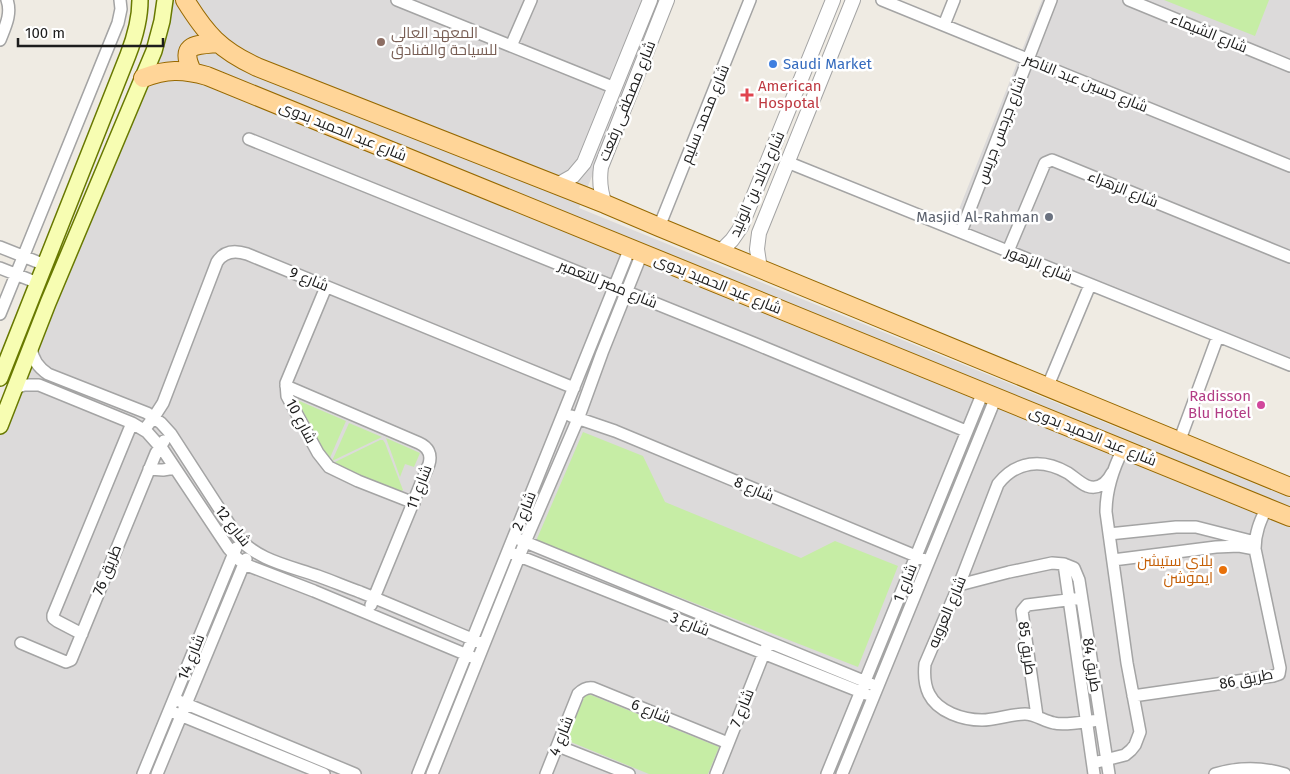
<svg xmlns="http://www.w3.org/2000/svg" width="1290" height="774" viewBox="0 0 1290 774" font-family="'Fira Sans',Cairo,sans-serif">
  <rect width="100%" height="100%" fill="#efebe3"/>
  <path fill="#dcdada" d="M172 0H664L579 208 1290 498V774H0V417L169 22 172 12Z
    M1042 0H1290V368L950 232Z"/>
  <path fill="#c6eda5" d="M1164 0H1269L1255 36Z
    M297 400 346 421 329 460Z
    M349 423 382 437 332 461Z
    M583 432 643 456 665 502 801 558 835 541 898 566 858 667 536 541Z
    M386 438 420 453 414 467 405 464 400 477Z
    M380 440H383L385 443 403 490 401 492 343 468 337 465 335 462Z
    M586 693 719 747 708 774H649L566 740Z"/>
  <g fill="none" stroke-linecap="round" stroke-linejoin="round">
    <g stroke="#a4a4a4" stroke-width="14">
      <path id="minor" d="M397 0 615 88
        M882 0 1290 166
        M1129 0 1290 66
        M944 25 954 0
        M0 40C5 27 12 14 7 0
        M511 46 531 0
        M249 139 746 340 966 431
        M787 162 1290 365
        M659 227 750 0
        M961 232 1051 0
        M0 247 45 265
        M1008 251 1045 163 1052 160 1290 257
        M0 268 38 283
        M326 287 286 383 287 396 318 453 329 467 358 481 414 503
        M0 314 118 23 121 9 120 0
        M31 348C33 360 38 367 48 374L147 413 161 423 171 434 237 536C256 560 290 566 318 576 332 581 346 587 360 592 402 609 443 627 484 644
        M286 386 419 443C428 447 432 454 429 464L371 605
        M15 388 24 385H39L132 423 147 432 163 450 229 549 236 557 244 564 314 591 472 657
        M1047 388 1090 285
        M571 416 615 431 923 559
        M144 430 154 417 163 403 217 262C224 251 235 250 247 254L574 388
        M1179 442 1218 336
        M149 469 163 470 175 468
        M1109 534 1176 527H1196L1255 542
        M518 539 871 684
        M514 554 866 694
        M1113 560 1216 547 1239 546 1255 549
        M1064 564 1094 774
        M959 585 1009 572 1052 563 1064 564 1074 568 1079 580 1109 774
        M82 634 57 621 53 618V615L132 423
        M21 643 66 662 71 660 156 453 164 441
        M1133 696 1273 676 1279 674 1280 668 1255 549C1255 533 1260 521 1267 507
        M179 701 355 774
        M175 713 324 774
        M1037 716 1022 611 1027 605 1075 599
        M1100 720C1088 721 1065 726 1054 723 1044 721 1035 714 1025 714 1010 714 996 720 982 720 963 720 938 712 929 694 924 684 924 674 925 664L959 585 998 484C1016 461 1042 458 1068 473 1074 477 1080 483 1087 486 1098 490 1107 483 1112 473
        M558 746 629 774
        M1093 763 1125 755 1131 750 1135 745 1140 732 1127 663 1106 512C1106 489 1113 469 1123 449
        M143 774 236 548
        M157 774 246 559
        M418 774 630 248
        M432 774 525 542 578 419 602 353 642 253
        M546 774 578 694C583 689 587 687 593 688L728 743
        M716 774 766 648
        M827 774 983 392
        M842 774 996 397
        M1215 774C1239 767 1262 767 1285 774"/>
    </g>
    <g stroke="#a4a4a4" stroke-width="16">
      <path id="tertiary" d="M557 185 573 176 584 163 650 0
        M605 204C600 191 599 181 601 167L667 0
        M720 252 732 240 741 227 833 0
        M760 269 757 249 759 233 853 0"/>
    </g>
    <g stroke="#687900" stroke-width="18">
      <path id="secondary" d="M0 378 128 55C135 37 140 20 140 0
        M0 426 48 303 154 51 162 21 165 0"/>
    </g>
    <g stroke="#976900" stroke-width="20">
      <path id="primary" d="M185 0C206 34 220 50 257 67L605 204 659 227 1290 487
        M192 71C179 44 195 45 217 43
        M143 78C166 69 183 69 207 76L1290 517"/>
    </g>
    <use href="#minor" stroke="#fff" stroke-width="11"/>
    <use href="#tertiary" stroke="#fff" stroke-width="14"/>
    <use href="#secondary" stroke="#f7fdb2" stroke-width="15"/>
    <use href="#primary" stroke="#ffd598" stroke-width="18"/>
  </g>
  <circle fill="#8d6e63" stroke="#fff" stroke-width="2" cx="381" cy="42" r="5"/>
  <circle fill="#3f7fe0" stroke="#fff" stroke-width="2" cx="773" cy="64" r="5"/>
  <path fill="#e0444e" stroke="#fff" stroke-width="2" d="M744.5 87.5h5v5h5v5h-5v5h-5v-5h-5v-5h5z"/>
  <circle fill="#6b7280" stroke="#fff" stroke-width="2" cx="1049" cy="217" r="5"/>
  <circle fill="#d1479c" stroke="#fff" stroke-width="2" cx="1261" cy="405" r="5"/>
  <circle fill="#e8710a" stroke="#fff" stroke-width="2" cx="1223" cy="570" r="5"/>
  <g text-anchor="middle" stroke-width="5" stroke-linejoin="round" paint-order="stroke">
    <g font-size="15" fill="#785e54" stroke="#fff" text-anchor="start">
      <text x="391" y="38">المعهد العالى<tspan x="391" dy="17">للسياحة والفنادق</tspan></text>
    </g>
    <g font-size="15" fill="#1d1d1d" stroke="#fff">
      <text transform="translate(1209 33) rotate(22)" y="5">شارع الشيماء</text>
      <text transform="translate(1086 83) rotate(22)" y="5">شارع حسين عبد الناصر</text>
      <text transform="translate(627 101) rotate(-68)" y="5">شارع مصطفى رفعت</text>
      <text transform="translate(705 114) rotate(-68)" y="5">شارع محمد سليم</text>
      <text transform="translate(1001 130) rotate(-69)" y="5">شارع جرجس جريس</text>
      <text transform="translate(343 131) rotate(22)" y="5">شارع عبد الحميد بدوى</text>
      <text transform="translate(757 184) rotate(-66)" y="5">شارع خالد بن الوليد</text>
      <text transform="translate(1123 189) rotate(22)" y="5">شارع الزهراء</text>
      <text transform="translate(1039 264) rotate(22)" y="5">شارع الزهور</text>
      <text transform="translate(309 279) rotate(22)" y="5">شارع 9</text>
      <text transform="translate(608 284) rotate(22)" y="5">شارع مصر للتعمير</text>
      <text transform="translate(718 284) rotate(22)" y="5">شارع عبد الحميد بدوى</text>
      <text transform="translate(301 421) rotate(62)" y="5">شارع 10</text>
      <text transform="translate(1093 436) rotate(22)" y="5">شارع عبد الحميد بدوى</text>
      <text transform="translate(419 487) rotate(-69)" y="5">شارع 11</text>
      <text transform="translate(754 489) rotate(23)" y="5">شارع 8</text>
      <text transform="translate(524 511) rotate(-68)" y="5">شارع 2</text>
      <text transform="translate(233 526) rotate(52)" y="5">شارع 12</text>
      <text transform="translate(107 570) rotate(-68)" y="5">طريق 76</text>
      <text transform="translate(905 583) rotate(-68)" y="5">شارع 1</text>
      <text transform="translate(947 612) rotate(-67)" y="5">شارع العروبه</text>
      <text transform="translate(690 624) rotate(22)" y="5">شارع 3</text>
      <text transform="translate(1027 648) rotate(82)" y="5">طريق 85</text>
      <text transform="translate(191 657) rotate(-68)" y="5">شارع 14</text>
      <text transform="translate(1092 665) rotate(81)" y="5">طريق 84</text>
      <text transform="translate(1246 679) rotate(-11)" y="5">طريق 86</text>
      <text transform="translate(742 708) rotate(-68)" y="5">شارع 7</text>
      <text transform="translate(651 711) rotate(22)" y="5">شارع 6</text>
      <text transform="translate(561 736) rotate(-68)" y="5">شارع 4</text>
    </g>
    <g font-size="15" fill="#366cbe" stroke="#fff" text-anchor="start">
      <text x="783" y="69">Saudi Market</text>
    </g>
    <g font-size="15" fill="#be3a42" stroke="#fff" text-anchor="start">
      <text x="758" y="91">American<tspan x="758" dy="17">Hospotal</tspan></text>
    </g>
    <g font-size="15" fill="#5b616d" stroke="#fff" text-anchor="end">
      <text x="1039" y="222">Masjid Al-Rahman</text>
    </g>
    <g font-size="15" fill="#b23c85" stroke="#fff" text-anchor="end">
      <text x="1251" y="401">Radisson<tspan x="1251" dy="17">Blu Hotel</tspan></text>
    </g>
    <g font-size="15" fill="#c56008" stroke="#fff" text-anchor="end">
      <text x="1213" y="566">بلاي ستيشن<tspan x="1213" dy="17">ايموشن</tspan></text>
    </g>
  </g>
  <path d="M18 38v8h145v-8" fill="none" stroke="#1d1d1d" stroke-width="2.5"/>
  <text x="25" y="38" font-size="15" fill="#1d1d1d" stroke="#ffffff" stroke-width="4" paint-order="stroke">100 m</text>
</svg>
